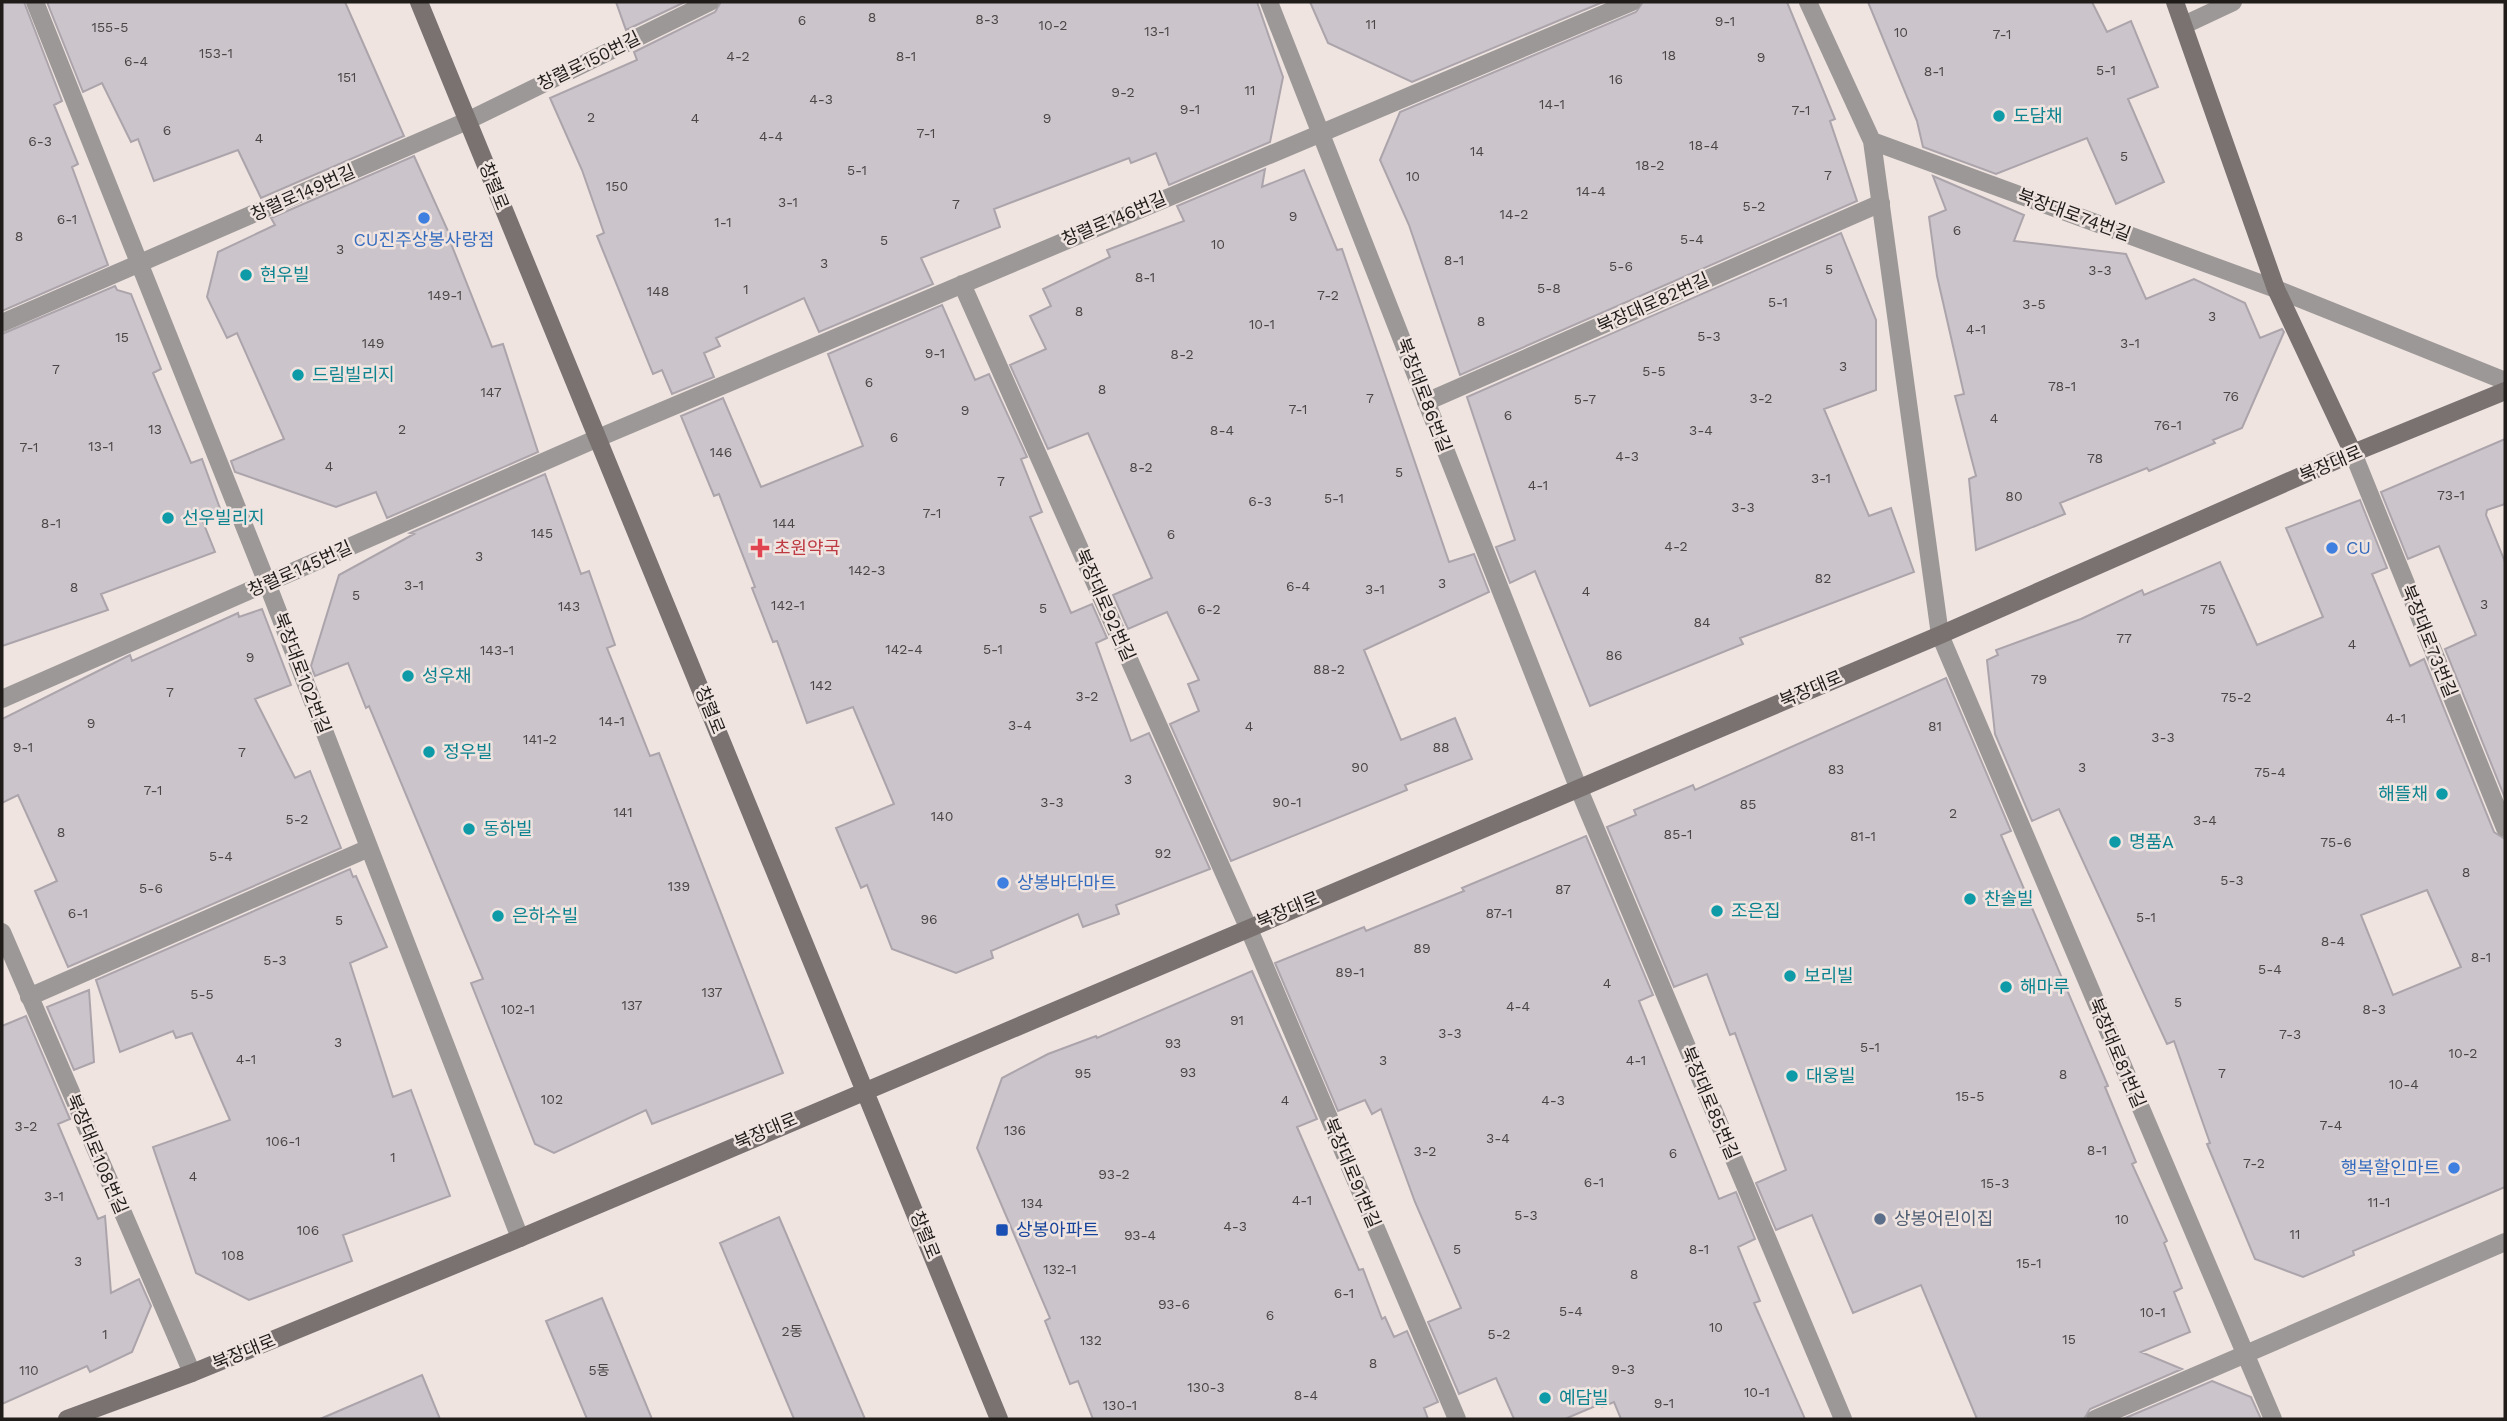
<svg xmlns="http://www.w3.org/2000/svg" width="2507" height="1421" viewBox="0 0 2507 1421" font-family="'Work Sans','Noto Sans KR',sans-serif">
  <rect width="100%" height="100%" fill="#efe4e0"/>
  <path fill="#cbc4ca" stroke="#aba4ab" stroke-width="2" fill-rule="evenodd" d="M2 2H24L62 101 54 105 78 164 72 167 108 265 2 311Z
    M47 2H345L404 136 261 198 238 150 154 181 138 139 131 142 102 83 83 92Z
    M616 2H685L626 30Z
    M721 2H1257L1283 77 1270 142 1169 185 1156 153 1131 163 1129 158 994 209 1000 227 921 258 933 284 819 332 804 298 716 338 720 346 704 353 714 377 672 394 662 370 653 374 597 236 604 233 582 170 550 98 637 60 634 52 715 12Z
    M1310 2H1603L1412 82 1328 43Z
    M1643 2H1787L1835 119 1830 121 1857 201 1460 375 1409 225 1380 160 1400 112 1636 12Z
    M1868 2H2092L2107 32 2131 21 2158 87 2128 99 2164 182 2116 204 2087 138 1996 174 1923 147 1917 121Z
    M414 156 452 240 450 241 492 347 503 344 538 452 387 518 376 492 336 507 235 472 231 461 284 439 237 333 227 338 207 297 218 252 275 225 271 218Z
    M1265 169 1262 187 1304 170 1337 250 1342 249 1449 562 1474 554 1489 592 1364 650 1401 740 1455 718 1472 759 1405 785 1407 790 1231 861 1170 724 1199 711 1188 684 1199 680 1167 612 1128 629 1113 595 1152 578 1088 433 1048 449 1010 365 1046 349 1030 316 1051 306 1043 289 1110 257 1107 250 1184 221 1177 206Z
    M1933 176 2024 215 2014 241 2126 254 2146 299 2194 279 2245 303 2260 338 2282 329 2284 332 2242 428 2213 440 2215 443 2149 471 2147 468 2060 503 2065 514 1976 550 1969 479 1976 476 1955 396 1964 394 1937 276 1929 217 1946 210Z
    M1841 233 1876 320V390L1824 409 1869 516 1891 508 1914 572 1740 638 1743 644 1590 706 1535 571 1510 583 1496 547 1515 540 1467 397Z
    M115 286 117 290 131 294 161 369 153 373 191 463 202 459 222 514 203 522 215 552 101 594 108 610 2 646V334Z
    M942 305 975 380 989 374 1027 457 1021 459 1042 512 1030 517 1071 613 1092 604 1107 638 1096 643 1131 741 1149 733 1210 869 1116 905 1119 914 1083 927 1078 914 991 951 993 958 956 973 892 949 867 885 861 888 836 828 894 804 853 707 807 723 777 641 773 642 752 588 755 587 719 494 714 496 681 416 723 398 761 487 863 446 828 354Z
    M2505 439V504L2487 510 2486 515 2505 562V798L2445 649 2476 635 2439 546 2408 559 2381 492Z
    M545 474 581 574 589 571 615 645 607 648 650 756 659 753 783 1073 652 1124 646 1110 554 1153 535 1144 471 983 483 979 369 706 366 708 348 663 315 676 311 666 339 575 414 534 410 533Z
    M2360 500 2387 568 2372 574 2410 666 2424 659 2494 832 2505 839V1187L2353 1251 2354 1255 2303 1277 2255 1259 2207 1144 2210 1143 2174 1041 2167 1044 2059 809 2032 821 1995 734 1987 660 1998 655 1996 650 2081 619 2142 590 2144 595 2220 562 2257 645 2323 617 2286 528ZM2427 890 2461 967 2393 995 2361 915Z
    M262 609 291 685 255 699 295 778 310 771 341 848 68 967 35 891 57 881 18 795 2 803V719L130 655 132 661 238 613 239 617Z
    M1946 678 2011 831 2001 835 2108 1086 2105 1087 2136 1162 2132 1164 2167 1241 2164 1243 2182 1288 2174 1292 2190 1332 2141 1352 2182 1369 2090 1409 2084 1419H1977L1921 1285 1853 1313 1812 1215 1776 1230 1756 1183 1786 1170 1735 1033 1730 1035 1707 974 1674 987 1607 827 1636 815 1634 810 1693 785 1695 790Z
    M1586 836 1653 995 1639 1001 1719 1199 1736 1192 1755 1239 1738 1247 1760 1301 1754 1303 1805 1419H1621L1614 1402 1602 1407 1600 1404 1565 1419H1514L1496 1378 1459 1394 1428 1322 1461 1308 1415 1202 1381 1109 1372 1114 1365 1100 1338 1111 1275 963 1364 927 1366 931 1464 891 1462 888Z
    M350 869 353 877 356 876 387 947 350 963 393 1097 411 1090 450 1196 343 1235 352 1261 249 1300 196 1273 153 1147 230 1120 192 1033 176 1038 173 1031 120 1052 96 980Z
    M1252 971 1317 1119 1297 1127 1359 1270 1363 1269 1382 1319 1385 1317 1394 1337 1407 1331 1438 1402 1424 1408 1428 1419H1093L1078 1381 1070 1384 1045 1321 1050 1318 977 1148 1002 1078 1048 1054 1096 1036 1097 1038Z
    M89 990 94 1062 74 1070 47 1007Z
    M26 1016 70 1119 58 1124 98 1219 105 1216 111 1293 139 1279 151 1306 132 1352 90 1372 87 1366 2 1404V1026Z
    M779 1217 865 1419H794L720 1243Z
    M602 1298 652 1419H587L546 1321Z
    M422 1375 440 1419H320Z
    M2212 1381 2251 1397 2261 1419H2123Z"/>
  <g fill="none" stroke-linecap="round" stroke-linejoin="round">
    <path stroke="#9c9897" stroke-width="18" d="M1426 402 1881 203"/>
    <path stroke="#9c9897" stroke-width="18" d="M35 2 267 583 520 1238
      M1269 2 1578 787 1843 1419
      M1808 2 1872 141 1940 635 2273 1419
      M2184 25 2233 2
      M1872 141 2276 289 2505 381
      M962 284 1248 927 1457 1419
      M2 323 467 121 710 2
      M2353 453 2505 828
      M2 699 598 438 1632 2
      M2 932 192 1373
      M29 997 369 848
      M2095 1419 2505 1242"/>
    <path stroke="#797271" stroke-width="18" d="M419 2 999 1419
      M2175 2 2276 289 2353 453
      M67 1419 192 1373 520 1238 1940 635 2353 453 2505 391"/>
  </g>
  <g fill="#0f9aa8" stroke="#efe4e0" stroke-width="2.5">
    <circle cx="1999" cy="116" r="7"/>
    <circle cx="246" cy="275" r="7"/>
    <circle cx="298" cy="375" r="7"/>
    <circle cx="168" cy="518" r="7"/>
    <circle cx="408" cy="676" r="7"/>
    <circle cx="429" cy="752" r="7"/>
    <circle cx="2442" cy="794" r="7"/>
    <circle cx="469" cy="829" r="7"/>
    <circle cx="2115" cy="842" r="7"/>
    <circle cx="1970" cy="899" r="7"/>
    <circle cx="1717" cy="911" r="7"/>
    <circle cx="498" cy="916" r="7"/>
    <circle cx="1790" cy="976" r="7"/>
    <circle cx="2006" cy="987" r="7"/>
    <circle cx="1792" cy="1076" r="7"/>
    <circle cx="1545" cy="1398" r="7"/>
  </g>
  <g fill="#3f7fe0" stroke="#efe4e0" stroke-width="2.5">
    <circle cx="424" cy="218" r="7"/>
    <circle cx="2332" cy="548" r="7"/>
    <circle cx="1003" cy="883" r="7"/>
    <circle cx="2454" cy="1168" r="7"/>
  </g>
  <path fill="#e0444e" stroke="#efe4e0" stroke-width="2.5" d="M756.5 537.5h7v7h7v7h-7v7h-7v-7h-7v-7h7z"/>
  <circle fill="#5c6f8a" stroke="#efe4e0" stroke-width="2.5" cx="1880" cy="1219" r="7"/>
  <rect fill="#1a4fb4" stroke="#efe4e0" stroke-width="2.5" x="995" y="1223" width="14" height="14" rx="3.5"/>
  <g text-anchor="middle" stroke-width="5" stroke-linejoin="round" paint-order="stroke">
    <g font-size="14" fill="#4a4646">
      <text x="872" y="22">8</text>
      <text x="987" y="24">8-3</text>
      <text x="802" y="25">6</text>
      <text x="1725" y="26">9-1</text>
      <text x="1371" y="29">11</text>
      <text x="1053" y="30">10-2</text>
      <text x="110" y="32">155-5</text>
      <text x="1157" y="36">13-1</text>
      <text x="1901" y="37">10</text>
      <text x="2002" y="39">7-1</text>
      <text x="216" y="58">153-1</text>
      <text x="1669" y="60">18</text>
      <text x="738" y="61">4-2</text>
      <text x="906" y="61">8-1</text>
      <text x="1761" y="62">9</text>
      <text x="136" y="66">6-4</text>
      <text x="2106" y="75">5-1</text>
      <text x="1934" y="76">8-1</text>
      <text x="347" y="82">151</text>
      <text x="1616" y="84">16</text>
      <text x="1250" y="95">11</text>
      <text x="1123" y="97">9-2</text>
      <text x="821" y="104">4-3</text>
      <text x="1552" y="109">14-1</text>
      <text x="1190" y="114">9-1</text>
      <text x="1801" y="115">7-1</text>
      <text x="591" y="122">2</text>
      <text x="695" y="123">4</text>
      <text x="1047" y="123">9</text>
      <text x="167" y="135">6</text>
      <text x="926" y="138">7-1</text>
      <text x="771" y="141">4-4</text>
      <text x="259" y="143">4</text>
      <text x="40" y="146">6-3</text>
      <text x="1704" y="150">18-4</text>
      <text x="1477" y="156">14</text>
      <text x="2124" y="161">5</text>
      <text x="1650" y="170">18-2</text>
      <text x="857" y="175">5-1</text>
      <text x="1828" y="180">7</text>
      <text x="1413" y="181">10</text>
      <text x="617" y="191">150</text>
      <text x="1591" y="196">14-4</text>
      <text x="788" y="207">3-1</text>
      <text x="956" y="209">7</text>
      <text x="1754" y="211">5-2</text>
      <text x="1514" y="219">14-2</text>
      <text x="1293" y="221">9</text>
      <text x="67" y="224">6-1</text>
      <text x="723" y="227">1-1</text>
      <text x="1957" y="235">6</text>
      <text x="19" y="241">8</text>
      <text x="1692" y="244">5-4</text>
      <text x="884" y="245">5</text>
      <text x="1218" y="249">10</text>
      <text x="340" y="254">3</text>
      <text x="1454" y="265">8-1</text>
      <text x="824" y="268">3</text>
      <text x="1621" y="271">5-6</text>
      <text x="1829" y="274">5</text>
      <text x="2100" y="275">3-3</text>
      <text x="1145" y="282">8-1</text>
      <text x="1549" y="293">5-8</text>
      <text x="746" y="294">1</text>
      <text x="658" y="296">148</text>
      <text x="445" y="300">149-1</text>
      <text x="1328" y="300">7-2</text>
      <text x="1778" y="307">5-1</text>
      <text x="2034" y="309">3-5</text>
      <text x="1079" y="316">8</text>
      <text x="2212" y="321">3</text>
      <text x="1481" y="326">8</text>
      <text x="1262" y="329">10-1</text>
      <text x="1976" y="334">4-1</text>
      <text x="1709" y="341">5-3</text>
      <text x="122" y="342">15</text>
      <text x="373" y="348">149</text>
      <text x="2130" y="348">3-1</text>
      <text x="935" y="358">9-1</text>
      <text x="1182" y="359">8-2</text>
      <text x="1843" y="371">3</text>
      <text x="56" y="374">7</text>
      <text x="1654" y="376">5-5</text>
      <text x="869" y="387">6</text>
      <text x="2062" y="391">78-1</text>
      <text x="1102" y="394">8</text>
      <text x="491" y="397">147</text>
      <text x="2231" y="401">76</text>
      <text x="1370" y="403">7</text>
      <text x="1761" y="403">3-2</text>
      <text x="1585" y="404">5-7</text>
      <text x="1298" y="414">7-1</text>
      <text x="965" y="415">9</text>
      <text x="1508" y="420">6</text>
      <text x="1994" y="423">4</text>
      <text x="2168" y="430">76-1</text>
      <text x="155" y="434">13</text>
      <text x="402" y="434">2</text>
      <text x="1222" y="435">8-4</text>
      <text x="1701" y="435">3-4</text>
      <text x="894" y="442">6</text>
      <text x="101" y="451">13-1</text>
      <text x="29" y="452">7-1</text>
      <text x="721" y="457">146</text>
      <text x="1627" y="461">4-3</text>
      <text x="2095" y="463">78</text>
      <text x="329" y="471">4</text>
      <text x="1141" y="472">8-2</text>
      <text x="1399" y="477">5</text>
      <text x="1821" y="483">3-1</text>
      <text x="1001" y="486">7</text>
      <text x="1538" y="490">4-1</text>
      <text x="2451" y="500">73-1</text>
      <text x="2014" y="501">80</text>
      <text x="1334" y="503">5-1</text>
      <text x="1260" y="506">6-3</text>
      <text x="1743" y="512">3-3</text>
      <text x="932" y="518">7-1</text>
      <text x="51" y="528">8-1</text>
      <text x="784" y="528">144</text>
      <text x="542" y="538">145</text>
      <text x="1171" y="539">6</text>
      <text x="1676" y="551">4-2</text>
      <text x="479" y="561">3</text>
      <text x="867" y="575">142-3</text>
      <text x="1823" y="583">82</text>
      <text x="1442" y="588">3</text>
      <text x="414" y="590">3-1</text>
      <text x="1298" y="591">6-4</text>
      <text x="74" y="592">8</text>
      <text x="1375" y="594">3-1</text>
      <text x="1586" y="596">4</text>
      <text x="356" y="600">5</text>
      <text x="2484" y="609">3</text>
      <text x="788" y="610">142-1</text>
      <text x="569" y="611">143</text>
      <text x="1043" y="613">5</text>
      <text x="1209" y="614">6-2</text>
      <text x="2208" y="614">75</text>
      <text x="1702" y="627">84</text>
      <text x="2124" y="643">77</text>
      <text x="2352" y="649">4</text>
      <text x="904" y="654">142-4</text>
      <text x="993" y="654">5-1</text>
      <text x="497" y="655">143-1</text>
      <text x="1614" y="660">86</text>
      <text x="250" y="662">9</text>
      <text x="1329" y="674">88-2</text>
      <text x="2039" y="684">79</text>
      <text x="821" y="690">142</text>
      <text x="170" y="697">7</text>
      <text x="1087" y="701">3-2</text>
      <text x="2236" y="702">75-2</text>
      <text x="2396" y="723">4-1</text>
      <text x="612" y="726">14-1</text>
      <text x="91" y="728">9</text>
      <text x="1020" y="730">3-4</text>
      <text x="1249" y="731">4</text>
      <text x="1935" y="731">81</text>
      <text x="2163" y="742">3-3</text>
      <text x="540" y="744">141-2</text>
      <text x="23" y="752">9-1</text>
      <text x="1441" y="752">88</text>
      <text x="242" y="757">7</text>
      <text x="1360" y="772">90</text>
      <text x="2082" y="772">3</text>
      <text x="1836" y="774">83</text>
      <text x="2270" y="777">75-4</text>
      <text x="1128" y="784">3</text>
      <text x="153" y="795">7-1</text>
      <text x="1052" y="807">3-3</text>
      <text x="1287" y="807">90-1</text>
      <text x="1748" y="809">85</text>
      <text x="623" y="817">141</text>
      <text x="1953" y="818">2</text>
      <text x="942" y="821">140</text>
      <text x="297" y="824">5-2</text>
      <text x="2205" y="825">3-4</text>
      <text x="61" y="837">8</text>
      <text x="1678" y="839">85-1</text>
      <text x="1863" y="841">81-1</text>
      <text x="2336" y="847">75-6</text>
      <text x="1163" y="858">92</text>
      <text x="221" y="861">5-4</text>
      <text x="2466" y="877">8</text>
      <text x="2232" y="885">5-3</text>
      <text x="679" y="891">139</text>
      <text x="151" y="893">5-6</text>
      <text x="1563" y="894">87</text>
      <text x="78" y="918">6-1</text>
      <text x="1499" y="918">87-1</text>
      <text x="2146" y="922">5-1</text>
      <text x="929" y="924">96</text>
      <text x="339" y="925">5</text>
      <text x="2333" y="946">8-4</text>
      <text x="1422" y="953">89</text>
      <text x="2481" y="962">8-1</text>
      <text x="275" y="965">5-3</text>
      <text x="2270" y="974">5-4</text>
      <text x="1350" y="977">89-1</text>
      <text x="1607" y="988">4</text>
      <text x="712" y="997">137</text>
      <text x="202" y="999">5-5</text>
      <text x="2178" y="1007">5</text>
      <text x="632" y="1010">137</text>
      <text x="1518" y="1011">4-4</text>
      <text x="518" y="1014">102-1</text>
      <text x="2374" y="1014">8-3</text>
      <text x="1237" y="1025">91</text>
      <text x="1450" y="1038">3-3</text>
      <text x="2290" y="1039">7-3</text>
      <text x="338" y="1047">3</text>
      <text x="1173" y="1048">93</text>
      <text x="1870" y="1052">5-1</text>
      <text x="2463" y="1058">10-2</text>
      <text x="246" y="1064">4-1</text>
      <text x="1383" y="1065">3</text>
      <text x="1636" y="1065">4-1</text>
      <text x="1188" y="1077">93</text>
      <text x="1083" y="1078">95</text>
      <text x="2222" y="1078">7</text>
      <text x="2063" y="1079">8</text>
      <text x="2404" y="1089">10-4</text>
      <text x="1970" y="1101">15-5</text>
      <text x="552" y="1104">102</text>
      <text x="1285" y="1105">4</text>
      <text x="1553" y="1105">4-3</text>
      <text x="2331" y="1130">7-4</text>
      <text x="26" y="1131">3-2</text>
      <text x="1015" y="1135">136</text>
      <text x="1498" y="1143">3-4</text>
      <text x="283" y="1146">106-1</text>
      <text x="2097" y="1155">8-1</text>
      <text x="1425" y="1156">3-2</text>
      <text x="1673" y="1158">6</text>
      <text x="393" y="1162">1</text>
      <text x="2254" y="1168">7-2</text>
      <text x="1114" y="1179">93-2</text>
      <text x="193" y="1181">4</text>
      <text x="1594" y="1187">6-1</text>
      <text x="1995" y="1188">15-3</text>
      <text x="54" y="1201">3-1</text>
      <text x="1302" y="1205">4-1</text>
      <text x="2379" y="1207">11-1</text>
      <text x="1032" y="1208">134</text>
      <text x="1526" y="1220">5-3</text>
      <text x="2122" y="1224">10</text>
      <text x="1235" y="1231">4-3</text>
      <text x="308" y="1235">106</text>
      <text x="2295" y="1239">11</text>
      <text x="1140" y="1240">93-4</text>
      <text x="1457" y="1254">5</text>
      <text x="1699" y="1254">8-1</text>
      <text x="233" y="1260">108</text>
      <text x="78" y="1266">3</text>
      <text x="2029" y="1268">15-1</text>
      <text x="1060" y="1274">132-1</text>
      <text x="1634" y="1279">8</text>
      <text x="1344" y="1298">6-1</text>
      <text x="1174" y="1309">93-6</text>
      <text x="1571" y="1316">5-4</text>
      <text x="2153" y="1317">10-1</text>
      <text x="1270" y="1320">6</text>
      <text x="1716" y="1332">10</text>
      <text x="792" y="1336">2동</text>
      <text x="105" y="1339">1</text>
      <text x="1499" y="1339">5-2</text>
      <text x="2069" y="1344">15</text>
      <text x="1091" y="1345">132</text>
      <text x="1373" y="1368">8</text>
      <text x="1623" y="1374">9-3</text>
      <text x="29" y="1375">110</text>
      <text x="599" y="1375">5동</text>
      <text x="1206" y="1392">130-3</text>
      <text x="1757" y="1397">10-1</text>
      <text x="1306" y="1400">8-4</text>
      <text x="1664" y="1408">9-1</text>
      <text x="1120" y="1410">130-1</text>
    </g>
    <g font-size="18" fill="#1f1c1a" stroke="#efe4e0">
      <text transform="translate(589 61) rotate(-26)" y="6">창렬로150번길</text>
      <text transform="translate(494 186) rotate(68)" y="6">창렬로</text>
      <text transform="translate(303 193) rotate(-24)" y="6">창렬로149번길</text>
      <text transform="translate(2074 215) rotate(20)" y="6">북장대로74번길</text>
      <text transform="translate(1114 219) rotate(-23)" y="6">창렬로146번길</text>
      <text transform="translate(1653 303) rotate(-24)" y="6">북장대로82번길</text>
      <text transform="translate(1424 395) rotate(69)" y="6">북장대로86번길</text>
      <text transform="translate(2331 464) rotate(-23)" y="6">북장대로</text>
      <text transform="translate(300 569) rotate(-24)" y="6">창렬로145번길</text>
      <text transform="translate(1105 605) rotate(66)" y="6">북장대로92번길</text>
      <text transform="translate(2429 641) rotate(68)" y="6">북장대로73번길</text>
      <text transform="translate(302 673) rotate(69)" y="6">북장대로102번길</text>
      <text transform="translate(1811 689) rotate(-23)" y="6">북장대로</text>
      <text transform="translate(710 710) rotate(68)" y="6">창렬로</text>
      <text transform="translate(1288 910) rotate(-23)" y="6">북장대로</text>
      <text transform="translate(2117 1053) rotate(67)" y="6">북장대로81번길</text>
      <text transform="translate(1710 1103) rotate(67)" y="6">북장대로85번길</text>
      <text transform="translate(766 1131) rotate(-23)" y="6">북장대로</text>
      <text transform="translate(97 1154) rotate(67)" y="6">북장대로108번길</text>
      <text transform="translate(1352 1173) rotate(67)" y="6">북장대로91번길</text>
      <text transform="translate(925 1235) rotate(68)" y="6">창렬로</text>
      <text transform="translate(244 1352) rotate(-22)" y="6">북장대로</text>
    </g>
    <g font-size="18" fill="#0d838f" stroke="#efe4e0" text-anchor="start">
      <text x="2013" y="122">도담채</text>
      <text x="260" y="281">현우빌</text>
      <text x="312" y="381">드림빌리지</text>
      <text x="182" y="524">선우빌리지</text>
      <text x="422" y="682">성우채</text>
      <text x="443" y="758">정우빌</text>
      <text x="2428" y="800" text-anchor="end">해뜰채</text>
      <text x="483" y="835">동하빌</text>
      <text x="2129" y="848">명품A</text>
      <text x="1984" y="905">찬솔빌</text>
      <text x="1731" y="917">조은집</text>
      <text x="512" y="922">은하수빌</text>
      <text x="1804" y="982">보리빌</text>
      <text x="2020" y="993">해마루</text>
      <text x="1806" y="1082">대웅빌</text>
      <text x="1559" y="1404">예담빌</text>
    </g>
    <g font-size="18" fill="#366cbe" stroke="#efe4e0" text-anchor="start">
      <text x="424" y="246" text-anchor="middle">CU진주상봉사랑점</text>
      <text x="2346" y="554">CU</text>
      <text x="1017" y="889">상봉바다마트</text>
      <text x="2440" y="1174" text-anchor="end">행복할인마트</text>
    </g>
    <g font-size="18" fill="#be3a42" stroke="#efe4e0" text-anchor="start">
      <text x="774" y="554">초원약국</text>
    </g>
    <g font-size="18" fill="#4e5e75" stroke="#efe4e0" text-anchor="start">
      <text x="1894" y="1225">상봉어린이집</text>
    </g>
    <g font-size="18" fill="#164399" stroke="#efe4e0" text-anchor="start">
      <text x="1016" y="1236">상봉아파트</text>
    </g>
  </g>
  <rect width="2507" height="1421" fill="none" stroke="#1f1c1a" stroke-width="7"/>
</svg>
